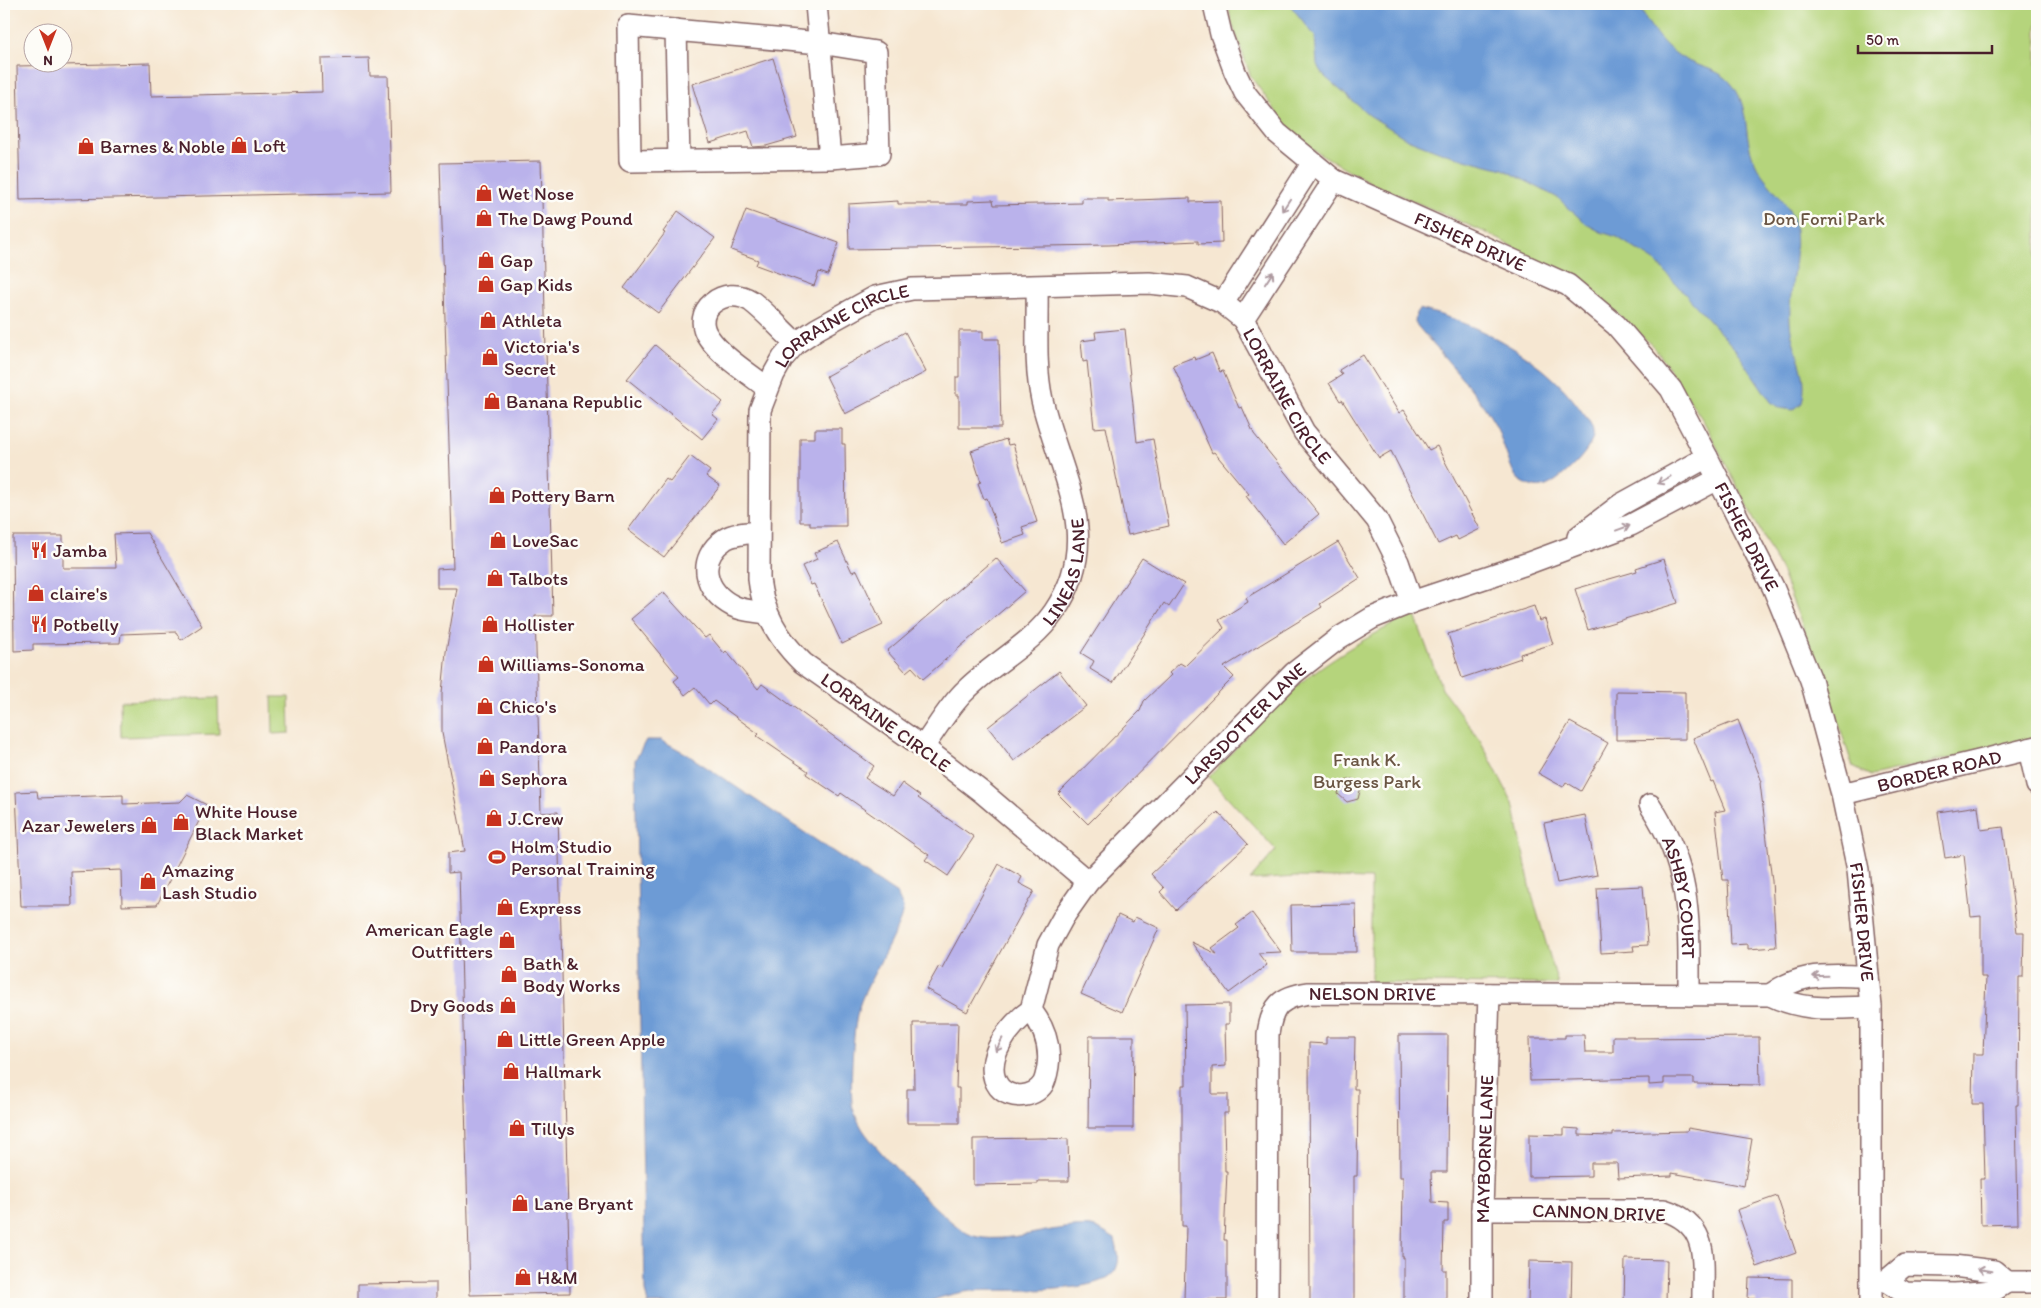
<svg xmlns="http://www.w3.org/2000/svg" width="2041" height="1308" viewBox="0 0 2041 1308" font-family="Itim,sans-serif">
  <rect width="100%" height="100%" fill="#fdfcf7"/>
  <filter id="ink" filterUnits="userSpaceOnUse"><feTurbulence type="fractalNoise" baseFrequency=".02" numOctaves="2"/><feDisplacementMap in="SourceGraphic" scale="10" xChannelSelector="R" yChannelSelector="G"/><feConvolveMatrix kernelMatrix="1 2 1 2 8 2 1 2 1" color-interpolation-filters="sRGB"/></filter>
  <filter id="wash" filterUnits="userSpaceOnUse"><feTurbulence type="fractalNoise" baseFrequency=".0096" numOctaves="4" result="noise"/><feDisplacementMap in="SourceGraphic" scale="20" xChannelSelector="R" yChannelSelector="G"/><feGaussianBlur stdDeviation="1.12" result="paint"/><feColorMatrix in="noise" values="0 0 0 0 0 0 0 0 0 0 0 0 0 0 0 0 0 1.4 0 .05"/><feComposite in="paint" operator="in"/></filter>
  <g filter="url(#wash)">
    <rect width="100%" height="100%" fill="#f6e7d2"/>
    <path fill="#b5d47b" stroke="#807a53" d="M1228 4H2037V738L1871 776 1853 767 1830 698 1782 573 1704 422 1656 349 1591 289 1489 234 1371 183 1312 149 1289 129 1251 77 1231 21Z
      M1414 613 1442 689 1480 740 1513 803 1532 895 1558 984 1371 983V879L1296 877 1250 880 1276 850 1209 777C1246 738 1282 693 1327 663 1354 644 1384 629 1414 613Z
      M272 697H289L290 733 273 734Z
      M218 698 219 734 121 737 120 701Z"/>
    <path fill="#6d9bd5" stroke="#5c5d80" d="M1289 4H1638C1649 27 1666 51 1690 62 1702 67 1721 71 1730 82 1750 104 1743 135 1754 160 1762 181 1784 195 1792 217 1802 243 1788 292 1790 322 1792 353 1810 370 1802 403L1793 410 1779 408 1771 402 1735 349 1656 262 1617 237 1601 232 1586 224 1558 198 1503 169 1446 154 1407 139 1369 115 1324 76 1317 65 1315 36Z
      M1419 309C1478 323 1544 358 1580 409 1584 415 1592 423 1593 431 1597 447 1560 481 1546 486 1536 490 1526 485 1518 479 1511 473 1501 435 1495 424 1474 387 1442 356 1415 323L1416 313Z
      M646 740H661L685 753 897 894C899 899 902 904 903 908 904 922 866 985 860 1004 853 1022 850 1083 852 1102 852 1110 859 1123 863 1130 876 1150 950 1227 971 1235 1002 1247 1057 1223 1091 1227 1099 1228 1108 1235 1115 1239 1117 1249 1121 1259 1116 1269 1102 1297 1001 1288 972 1291 955 1293 939 1297 924 1304H648L645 1291 635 760Z"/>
    <g id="blocks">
      <path fill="#bab2eb" d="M369 58 370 76H388L391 192 20 200 17 66 150 63 151 96 322 92 321 59Z
        M773 58 797 137 766 146 753 147 748 131 710 143 692 84Z
        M541 161 553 616H535L541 813 558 812 570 1293 470 1295 459 872 448 873V853L465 851 442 733V693L446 652 457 588H437V569L453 568 440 163Z
        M1082 198H1108V201L1190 198V202L1221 201 1222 243 1198 244V241L1109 245 849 249 848 204 898 201V204H968V201L993 200 994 205 1082 203Z
        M746 210 839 243 828 275 819 272 814 286 756 265 758 260 731 250Z
        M678 211 715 238 658 313 624 288 665 233 663 232Z
        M1125 329 1137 442 1153 439 1169 526 1128 535 1106 427 1094 428 1087 361 1083 362 1081 341 1096 339 1095 332Z
        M959 331H983V339H999L1001 428H959V395H956V377H959Z
        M905 332 926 372 845 414 826 376Z
        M655 345 723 402 712 414 718 419 702 439 627 379Z
        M1212 353 1220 372 1223 371 1239 408 1242 407 1254 434 1319 514 1283 544 1246 496 1249 494 1214 452 1212 453 1173 365 1194 357 1195 360Z
        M1363 355 1399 413 1404 410 1429 450 1437 446 1480 529 1458 540 1456 536 1438 544 1391 451 1379 458 1342 400 1340 401 1329 383 1342 375 1339 370Z
        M815 429H842V444H845L846 526H810V522H800V438H815Z
        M1006 439 1008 445 1013 444 1037 522 1022 527 1025 535 1002 543 987 498 984 499 978 483 981 482 971 451Z
        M690 456 710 471 706 476 720 486 664 557 628 530 666 479 670 482Z
        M147 533 202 626 181 640 176 632 121 634 120 643 33 644V650L14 651 13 536H63V568H116L114 534Z
        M838 542 852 572 857 570 883 625 842 644 814 584 811 585 802 566 817 559 814 553Z
        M1338 542 1360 578 1320 604 1322 607 1224 667 1234 677 1088 824 1058 794 1140 711 1144 701 1171 675 1169 673 1180 663 1185 666 1224 628 1219 620 1248 602 1246 598Z
        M996 558 1025 591 923 679 912 667 906 672 887 651Z
        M1142 558 1184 584 1169 607 1164 603 1113 683 1090 669 1094 661 1081 653Z
        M1664 559 1678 603 1588 630 1575 589 1637 571 1636 568Z
        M663 592 705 638 709 635 724 653 726 651 758 689 762 684 874 766 865 778 893 796 902 783 920 796 918 798 974 837 948 876 925 860 929 855 841 793 839 796 806 774 808 771 757 736 759 734 714 701 710 705 695 687 685 695 674 681 679 677 631 619Z
        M1534 606 1539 621 1545 619 1553 644 1520 654 1521 658 1462 678 1448 634Z
        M1059 671 1086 706 1014 761 988 727Z
        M1616 691 1685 692V739L1616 740Z
        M1738 720 1762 782 1760 783 1772 881 1776 947 1748 949V944L1731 945 1728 880H1723L1715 812 1725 810 1713 781 1711 782 1693 738Z
        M1570 722 1608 743 1581 791 1566 782 1563 787 1538 773Z
        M1353 779 1361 787 1358 799 1347 802 1338 794 1341 782Z
        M37 791 38 798 123 795V804L180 802 187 795 207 805 157 905 122 906 121 870 71 872 72 906H21L16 792Z
        M1978 806 1981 830 2003 827 2017 932H2024L2023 977H2019L2018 1105H2016L2018 1224 1981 1225 1980 1179H1985L1983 1104H1972L1973 1054H1983L1986 977H1981V916L1971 917 1964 855 1945 858 1938 812Z
        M1218 812 1248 844 1176 910 1160 892 1164 888 1151 874Z
        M1585 815 1597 875 1557 883 1544 823Z
        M999 864 1022 877 1019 883 1034 891 967 1012 926 989 939 966 942 968Z
        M1643 886 1648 945 1633 946 1634 951 1601 953 1597 888Z
        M1356 904 1357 952H1292L1291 905Z
        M1252 913 1281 952 1258 953 1267 965 1229 993 1191 942 1217 954 1212 948 1239 928 1236 925Z
        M1118 915 1133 922 1135 917 1159 928 1122 1012 1081 994Z
        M1229 1004V1024H1225L1226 1066 1212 1067V1094H1228V1113H1224L1225 1171H1227L1224 1240H1227V1300H1184L1186 1226H1182V1085H1186L1185 1005Z
        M913 1023H958L956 1088H959V1123H907V1089H914Z
        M1399 1035H1448L1447 1172H1431L1432 1202 1448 1203V1222H1444L1443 1270H1446V1304H1404V1257H1402L1403 1177H1400Z
        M1565 1035H1584L1585 1052H1613V1036H1633V1038L1759 1037 1760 1085 1694 1084V1078H1664V1084L1649 1085V1078L1530 1081 1529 1038H1565Z
        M1089 1036H1134L1133 1128H1088Z
        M1326 1037H1355L1354 1089H1358L1357 1176H1354V1304H1310L1309 1043 1326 1044Z
        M1564 1128 1579 1129V1135L1613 1136V1133L1687 1131 1688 1128 1752 1139 1744 1186 1672 1173V1176L1618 1178 1617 1163H1591V1176L1529 1177V1134L1564 1135Z
        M1042 1138 1068 1139 1069 1181H1038V1184L973 1185V1139Z
        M1777 1196 1796 1253 1757 1267 1737 1210Z
        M1625 1259 1667 1260 1666 1304H1624Z
        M1529 1261 1572 1262 1571 1304H1528Z
        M1749 1278 1792 1279V1304H1756V1299H1748Z
        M436 1283V1304H358V1284Z"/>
    </g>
  </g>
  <g filter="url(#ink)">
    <use href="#blocks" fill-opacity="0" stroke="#866565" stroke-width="1"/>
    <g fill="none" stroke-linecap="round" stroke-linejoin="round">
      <g stroke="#866565" stroke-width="24">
        <g id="minor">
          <path d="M816 4 830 158 630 161 628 26 820 43 876 52 879 154 830 158"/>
          <path id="s1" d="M1214 4 1221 34 1235 72 1245 93 1277 133 1334 180 1568 285 1616 325 1671 389 1707 457 1773 587 1811 680 1842 794 1858 870 1871 1007V1304"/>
          <path d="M676 30 679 160"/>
          <path d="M1223 303 1312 164"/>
          <path d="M1243 319 1334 180"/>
          <path d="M767 388C749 373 723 358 709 338 689 311 725 284 751 301 767 313 781 330 796 343"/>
          <path d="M759 532C748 533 735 533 725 539 696 559 704 591 733 606 743 611 755 611 766 613"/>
          <path d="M1578 537 1620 505 1707 457"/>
          <path id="s2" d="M923 747C937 728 949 706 966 690 994 662 1031 645 1054 612 1105 538 1060 476 1042 400 1034 364 1038 324 1037 287"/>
          <path d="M2029 749 2037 785"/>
          <path id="s3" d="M1842 794 2037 747"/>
          <path id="s4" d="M1650 805C1692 869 1689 922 1689 995"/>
          <path id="s5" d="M1088 882 983 793 923 747 803 663C778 639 763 613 759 579L760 410 774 374 783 358 796 343 817 329 875 297 912 289 1149 283 1187 287 1223 303 1243 319 1304 432 1377 520 1398 562 1412 602"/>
          <path d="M1770 995C1804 970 1829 976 1868 976"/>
          <path id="s6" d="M1031 1010C1043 1026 1051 1045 1048 1066 1047 1072 1046 1079 1043 1084 1034 1098 1010 1100 999 1087 980 1061 1011 1023 1031 1010L1048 945 1064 916 1088 882 1294 673 1339 638 1372 618 1412 602 1526 564 1631 525 1718 479"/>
          <path d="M1482 1210H1664C1712 1225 1702 1263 1703 1304"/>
          <path d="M1871 1281H1886L1905 1293 1955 1294 1993 1291 2007 1282 1994 1271 1953 1266 1905 1265 1886 1281"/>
          <path d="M2007 1282H2037"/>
          <path id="s7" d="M1267 1304 1268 1034C1272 1006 1280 997 1309 993L1770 995C1805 1012 1833 1008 1871 1007"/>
          <path id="s8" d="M1482 1304V1210L1489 994"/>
        </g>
      </g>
      <use href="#minor" stroke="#fff" stroke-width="21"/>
    </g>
    <defs><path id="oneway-shaft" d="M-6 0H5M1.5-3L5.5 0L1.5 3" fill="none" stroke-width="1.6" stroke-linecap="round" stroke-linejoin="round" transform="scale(1.25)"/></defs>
    <g stroke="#ae9aa0">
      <use href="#oneway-shaft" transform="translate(1286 205) rotate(123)"/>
      <use href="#oneway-shaft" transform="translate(1269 278) rotate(-57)"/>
      <use href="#oneway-shaft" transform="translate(1664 480) rotate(151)"/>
      <use href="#oneway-shaft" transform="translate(1623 528) rotate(-20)"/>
      <use href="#oneway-shaft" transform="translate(1820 976) rotate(178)"/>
      <use href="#oneway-shaft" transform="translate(999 1045) rotate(117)"/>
      <use href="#oneway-shaft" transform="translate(1985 1270) rotate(-171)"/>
    </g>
  </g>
  <defs>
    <g id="shop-bare" transform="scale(1.35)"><path d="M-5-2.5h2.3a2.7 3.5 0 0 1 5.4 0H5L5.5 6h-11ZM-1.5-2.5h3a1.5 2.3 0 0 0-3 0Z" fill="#c8321e" stroke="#fdfcf7" stroke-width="2.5" paint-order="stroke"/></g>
    <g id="restaurant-bare" transform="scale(1.35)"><path d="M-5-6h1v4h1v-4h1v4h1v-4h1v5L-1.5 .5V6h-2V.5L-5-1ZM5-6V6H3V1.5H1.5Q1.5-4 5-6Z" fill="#c8321e" stroke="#fdfcf7" stroke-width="2.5" paint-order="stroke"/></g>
    <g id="stadium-bare" transform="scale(1.35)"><path d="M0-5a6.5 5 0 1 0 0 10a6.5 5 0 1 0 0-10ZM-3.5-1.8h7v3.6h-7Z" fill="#c8321e" stroke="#fdfcf7" stroke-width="2.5" paint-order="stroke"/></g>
  </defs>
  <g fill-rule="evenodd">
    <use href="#shop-bare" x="239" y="145"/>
    <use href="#shop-bare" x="86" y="146"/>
    <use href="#shop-bare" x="484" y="193"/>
    <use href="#shop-bare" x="484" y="218"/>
    <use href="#shop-bare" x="486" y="260"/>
    <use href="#shop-bare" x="486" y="284"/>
    <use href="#shop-bare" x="488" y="320"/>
    <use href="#shop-bare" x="490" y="357"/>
    <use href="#shop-bare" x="492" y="401"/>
    <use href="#shop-bare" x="497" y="495"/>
    <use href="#shop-bare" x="498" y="540"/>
    <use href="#restaurant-bare" x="39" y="550"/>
    <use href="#shop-bare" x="495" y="578"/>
    <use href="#shop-bare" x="36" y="593"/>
    <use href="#restaurant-bare" x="39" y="624"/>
    <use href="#shop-bare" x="490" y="624"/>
    <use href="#shop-bare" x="486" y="664"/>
    <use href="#shop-bare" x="485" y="706"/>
    <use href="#shop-bare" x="485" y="746"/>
    <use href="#shop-bare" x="487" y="778"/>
    <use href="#shop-bare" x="494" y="818"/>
    <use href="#shop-bare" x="181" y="822"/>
    <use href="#shop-bare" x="149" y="825"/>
    <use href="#stadium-bare" x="497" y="857"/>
    <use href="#shop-bare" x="148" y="881"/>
    <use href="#shop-bare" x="505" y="907"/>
    <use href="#shop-bare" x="507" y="940"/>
    <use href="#shop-bare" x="509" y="974"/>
    <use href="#shop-bare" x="508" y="1005"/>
    <use href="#shop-bare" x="505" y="1039"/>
    <use href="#shop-bare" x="511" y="1071"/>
    <use href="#shop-bare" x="517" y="1128"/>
    <use href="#shop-bare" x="520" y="1203"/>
    <use href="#shop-bare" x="523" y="1277"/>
  </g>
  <g text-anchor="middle" stroke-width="5" stroke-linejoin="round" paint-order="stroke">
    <g font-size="19" fill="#4a1f2b" stroke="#fdfcf7" text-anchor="start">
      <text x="253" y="152">Loft</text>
      <text x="100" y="153">Barnes &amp; Noble</text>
      <text x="498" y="200">Wet Nose</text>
      <text x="498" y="225">The Dawg Pound</text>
      <text x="500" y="267">Gap</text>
      <text x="500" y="291">Gap Kids</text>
      <text x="502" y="327">Athleta</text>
      <text x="504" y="353">Victoria's<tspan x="504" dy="22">Secret</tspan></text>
      <text x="506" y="408">Banana Republic</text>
      <text x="511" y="502">Pottery Barn</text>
      <text x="512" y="547">LoveSac</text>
      <text x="53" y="557">Jamba</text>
      <text x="509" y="585">Talbots</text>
      <text x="50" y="600">claire's</text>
      <text x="53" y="631">Potbelly</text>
      <text x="504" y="631">Hollister</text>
      <text x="500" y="671">Williams-Sonoma</text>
      <text x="499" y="713">Chico's</text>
      <text x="499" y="753">Pandora</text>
      <text x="501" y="785">Sephora</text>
      <text x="195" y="818">White House<tspan x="195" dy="22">Black Market</tspan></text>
      <text x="508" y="825">J.Crew</text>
      <text x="135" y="832" text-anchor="end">Azar Jewelers</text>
      <text x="511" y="853">Holm Studio<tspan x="511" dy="22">Personal Training</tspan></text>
      <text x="162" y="877">Amazing<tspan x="162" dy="22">Lash Studio</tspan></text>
      <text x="519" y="914">Express</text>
      <text x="493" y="936" text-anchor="end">American Eagle<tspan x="493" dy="22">Outfitters</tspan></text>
      <text x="523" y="970">Bath &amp;<tspan x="523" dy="22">Body Works</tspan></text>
      <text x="494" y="1012" text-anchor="end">Dry Goods</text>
      <text x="519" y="1046">Little Green Apple</text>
      <text x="525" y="1078">Hallmark</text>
      <text x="531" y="1135">Tillys</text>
      <text x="534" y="1210">Lane Bryant</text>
      <text x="537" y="1284">H&amp;M</text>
    </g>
    <g font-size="19" fill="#6a5543" stroke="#fdfcf7">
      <text x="1824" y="225">Don Forni Park</text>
      <text x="1367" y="766">Frank K.<tspan x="1367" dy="22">Burgess Park</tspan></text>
    </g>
    <g font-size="19" fill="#4a1f2b" stroke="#fdfcf7">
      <text dy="7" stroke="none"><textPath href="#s1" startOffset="369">FISHER DRIVE</textPath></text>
      <text dy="7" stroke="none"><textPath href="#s5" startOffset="751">LORRAINE CIRCLE</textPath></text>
      <text dy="7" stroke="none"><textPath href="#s5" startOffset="1261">LORRAINE CIRCLE</textPath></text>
      <text dy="7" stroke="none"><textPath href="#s1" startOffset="789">FISHER DRIVE</textPath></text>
      <text dy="7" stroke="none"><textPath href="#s2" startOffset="232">LINEAS LANE</textPath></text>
      <text transform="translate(886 722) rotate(36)" y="7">LORRAINE CIRCLE</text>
      <text dy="7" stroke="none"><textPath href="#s6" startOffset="586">LARSDOTTER LANE</textPath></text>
      <text dy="7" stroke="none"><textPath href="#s3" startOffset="100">BORDER ROAD</textPath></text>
      <text dy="7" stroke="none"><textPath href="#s4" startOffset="99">ASHBY COURT</textPath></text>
      <text dy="7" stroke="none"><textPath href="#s1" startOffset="1194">FISHER DRIVE</textPath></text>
      <text dy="7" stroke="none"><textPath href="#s7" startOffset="398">NELSON DRIVE</textPath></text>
      <text dy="7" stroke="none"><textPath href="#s8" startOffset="155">MAYBORNE LANE</textPath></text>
      <text transform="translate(1599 1212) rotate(2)" y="7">CANNON DRIVE</text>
    </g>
  </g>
  <rect width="2041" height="1308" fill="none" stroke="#fdfcf7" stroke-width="20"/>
  <g transform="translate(48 48) rotate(180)"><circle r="24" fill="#fdfcf7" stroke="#b5a4a5"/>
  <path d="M0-4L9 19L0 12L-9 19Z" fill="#c8321e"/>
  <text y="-8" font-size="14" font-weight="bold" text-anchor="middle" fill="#4a1f2b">N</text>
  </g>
  <path d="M1858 45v8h134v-8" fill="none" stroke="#4a1f2b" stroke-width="2.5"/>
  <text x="1866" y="45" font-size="15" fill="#4a1f2b" stroke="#fdfcf7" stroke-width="4" paint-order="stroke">50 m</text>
</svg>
